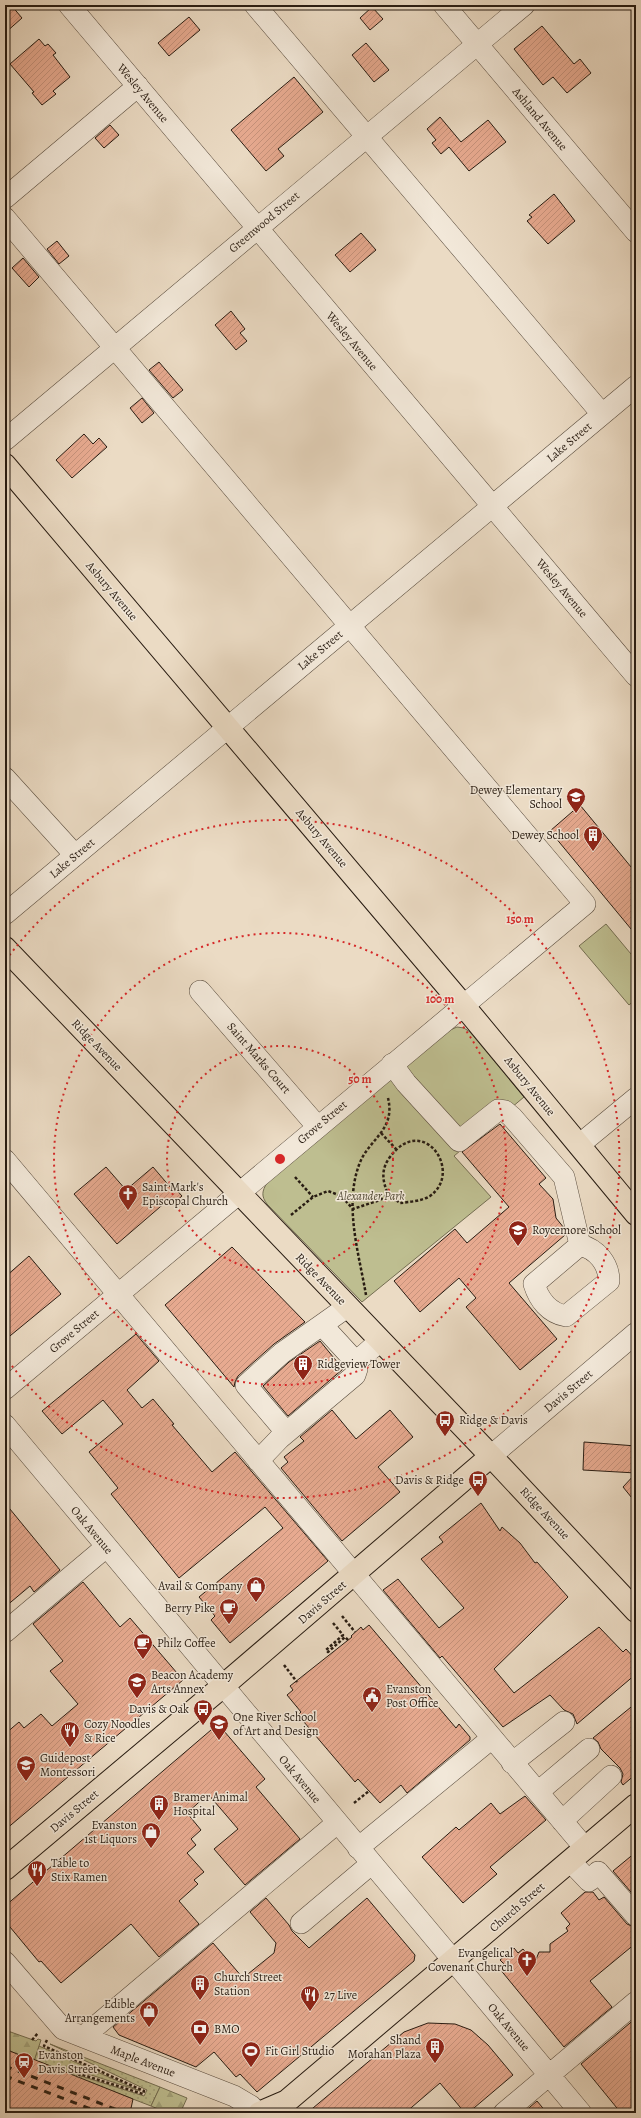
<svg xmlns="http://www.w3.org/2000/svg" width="641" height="2118" viewBox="0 0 641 2118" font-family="Alegreya,serif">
  <defs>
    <pattern id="grass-dots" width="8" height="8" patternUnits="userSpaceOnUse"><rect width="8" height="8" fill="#bebe90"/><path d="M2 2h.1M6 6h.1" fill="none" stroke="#a3a37b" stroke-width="1.8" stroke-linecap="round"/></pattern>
    <pattern id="forest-firs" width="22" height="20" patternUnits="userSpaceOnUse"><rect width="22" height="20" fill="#bebe90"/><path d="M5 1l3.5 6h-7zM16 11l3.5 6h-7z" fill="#a3a37b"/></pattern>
    <pattern id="building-hatch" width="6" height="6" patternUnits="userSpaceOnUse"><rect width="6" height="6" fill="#e7aa90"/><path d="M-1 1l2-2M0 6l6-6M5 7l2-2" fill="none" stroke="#c6927b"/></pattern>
  </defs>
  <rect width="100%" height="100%" fill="#ebdbc4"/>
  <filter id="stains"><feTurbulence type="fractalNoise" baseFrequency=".005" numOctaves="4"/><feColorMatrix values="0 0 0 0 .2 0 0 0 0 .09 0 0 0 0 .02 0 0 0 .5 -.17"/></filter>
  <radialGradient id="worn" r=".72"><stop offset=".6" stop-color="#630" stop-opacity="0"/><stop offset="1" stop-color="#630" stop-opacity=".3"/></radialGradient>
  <path fill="url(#grass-dots)" stroke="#736d51" d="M50 2044 160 2087 151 2106 81 2079V2076L144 2096 147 2090Z
    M39 2046 140 2091 79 2071 76 2077 43 2063 34 2061Z"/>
  <path fill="url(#forest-firs)" stroke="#736d51" d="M5 2030 36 2041 38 2039 41 2040 34 2061 5 2049Z
    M160 2087 187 2098 182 2109 192 2113H168L151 2106Z"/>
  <path fill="#bebe90" stroke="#736d51" d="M606 924 636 960V999L629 1005 579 946Z
    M457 1027 464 1028 470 1032 524 1097 454 1156 491 1197 362 1302 267 1204C261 1196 262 1191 267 1183L448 1031Z"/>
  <path fill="url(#building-hatch)" stroke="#281c12" d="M5 5H11L22 18 5 33Z
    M372 7 383 19 370 30 360 18Z
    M189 17 200 30 169 56 158 43Z
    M542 26 574 64 580 59 591 73 567 93 553 77 543 85 514 49Z
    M39 39 45 46 48 44 56 53 53 55 70 77 53 91 56 94 42 105 32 93 34 92 10 64Z
    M366 43 389 70 374 82 352 55Z
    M294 77 323 112 278 149 284 156 266 171 231 130Z
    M440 117 461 142 488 120 506 142 469 171 449 147 441 154 432 143 436 140 427 129Z
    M110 125 119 135 104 148 95 138Z
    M554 194 575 221 548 244 527 221 532 217 529 215Z
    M361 233 376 250 350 272 335 255Z
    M57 241 69 256 59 264 47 249Z
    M23 258 39 277 29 287 12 268Z
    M231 311 245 329 240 333 247 341 236 350 215 325Z
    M159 362 183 390 173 398 149 370Z
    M142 398 154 413 142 423 130 408Z
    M84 434 93 444 99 438 107 447 72 478 56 460Z
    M580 805 636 873V935L550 831Z
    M500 1124 546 1178 539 1184 553 1199 556 1218 564 1228 565 1235 509 1283 557 1339 520 1370 466 1307 476 1298 459 1278 420 1312 394 1281 455 1229 467 1243 509 1207 462 1152Z
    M106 1167 126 1190 153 1167 171 1188 173 1186 182 1196 171 1205 167 1201 117 1244 74 1194Z
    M232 1247 305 1322 274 1344 238 1376 235 1382 234 1387 165 1305Z
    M29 1256 61 1294 5 1340V1277Z
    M136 1334 159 1361 127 1390 142 1408 153 1399 174 1424 172 1425 212 1472 235 1452 328 1561 230 1643 211 1620 215 1616 199 1597 283 1528 265 1507 179 1578 111 1494 118 1488 89 1452 123 1424 103 1400 62 1434 42 1411Z
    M320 1341 343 1369 288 1416 263 1386 289 1362Z
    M332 1410 356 1439 390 1410 413 1437 378 1467 400 1492 342 1541 281 1468 288 1462 284 1457 304 1441 300 1437Z
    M584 1442 636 1446V1503L623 1487 636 1473 583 1470Z
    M5 1503 60 1570 34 1592 30 1586 5 1607Z
    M481 1503 500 1531 502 1527 520 1543 535 1563 537 1562 568 1597 494 1669 514 1693 599 1627 623 1652 626 1649 636 1660V1674L577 1724 573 1714 564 1710 550 1695 503 1727 442 1656 440 1658 383 1590 398 1579 439 1628 464 1608 421 1559 443 1542 439 1537Z
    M83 1582 120 1627 130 1618 183 1680 5 1830V1734L19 1722 24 1728 41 1714 52 1726 78 1704 50 1671 63 1661 33 1624Z
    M369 1625 456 1728 459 1724 470 1737V1740L407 1793 401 1785 380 1803 358 1779 355 1782 298 1715 301 1712 287 1695 293 1690 290 1686 352 1637 351 1636 361 1627 363 1630Z
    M636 1703V1774L623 1785 621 1782 623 1774 620 1768 601 1749 598 1742 593 1738Z
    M218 1724 265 1779 256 1787 300 1839 245 1885 214 1849 238 1829 208 1794 187 1813 201 1830 191 1839 196 1845 187 1853 204 1872 194 1880 198 1884 179 1901 199 1924 159 1957 131 1924 61 1983 41 1961 39 1962 5 1921V1906Z
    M525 1796 546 1820 490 1867 497 1874 463 1903 422 1857 456 1827 459 1830 491 1803 500 1814Z
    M636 1852V1898L613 1871Z
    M585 1892H593L599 1900 604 1897 627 1924 636 1928V1943L590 1981 612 2007 564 2047 499 1968 504 1964 500 1960 514 1948 518 1953 523 1949 535 1962 539 1952H550V1944L568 1931 566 1928 570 1924 561 1913Z
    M266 1898 289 1925 292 1931 309 1948 367 1898 415 1955 414 1961 257 2092 240 2074 236 2077 214 2052 196 2067 119 2035 113 2027 213 1943 243 1978 274 1953 276 1943 250 1912Z
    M636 2018V2113H621L581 2064Z
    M428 2023 455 2024 471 2030 488 2045 513 2075 468 2113H465L440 2083 405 2113H307L404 2032Z
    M5 2049 22 2056 23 2055 133 2099 130 2113H5Z
    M537 2101 547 2113H523Z"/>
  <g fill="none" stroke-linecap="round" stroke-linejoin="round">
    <g stroke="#594c3e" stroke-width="22">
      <path id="minor" d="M69 5 636 676
        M255 5 602 414
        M444 5 636 232
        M5 198 138 86
        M5 218 585 904 5 1389
        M5 440 524 5
        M5 778 75 855
        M5 914 636 386
        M200 991 317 1126
        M392 1064 406 1083 459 1141 498 1110 505 1111 512 1117 564 1177 580 1245
        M579 1145 636 1098
        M5 1160 585 1848
        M580 1245C597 1249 609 1264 609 1281L566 1316C549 1313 539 1300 534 1284Z
        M322 1325 356 1362
        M5 1425 581 2113
        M286 1432 246 1385 282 1353 347 1307
        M491 1456 636 1333
        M258 1461 280 1438 355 1375 357 1369 356 1362 380 1341
        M5 1632 106 1547
        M512 1763 564 1722
        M538 1792 589 1749
        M562 1821 611 1776
        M358 1848 492 1738
        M570 1861 589 1881 598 1872 636 1916
        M301 1923 371 1864
        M5 1962 63 2029 234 2096 251 2106 257 2113
        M83 2037 337 1823
        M504 2113 636 2002"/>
    </g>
    <g stroke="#281c12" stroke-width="24">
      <path id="major" d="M5 465 463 1005 636 1214
        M5 948 491 1456 636 1611
        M5 1869 223 1686 491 1456
        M259 2113 287 2101
        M278 2113 287 2101 636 1805"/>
    </g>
    <path stroke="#281c12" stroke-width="2.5" stroke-dasharray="3 2" stroke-linecap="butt" d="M381 1133 396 1149
      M295 1177 313 1197
      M291 1215 313 1197 328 1191 341 1196 353 1209 380 1200 388 1194 400 1203C409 1202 422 1201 430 1196 464 1172 423 1112 390 1157 381 1169 382 1180 388 1194
      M366 1295C359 1254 344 1206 359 1165 368 1139 396 1131 388 1098
      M342 1616 355 1632
      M333 1623 343 1635 326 1650 328 1652 345 1637 348 1640
      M284 1665 297 1682
      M354 1803 369 1791
      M32 2040 38 2033
      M47 2040 44 2046 144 2091 143 2094 80 2074 78 2078"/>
    <use href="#minor" stroke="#f2e8d9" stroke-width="21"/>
    <use href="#major" stroke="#ebdbc4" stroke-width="22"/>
    <path stroke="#281c12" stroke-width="3" stroke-dasharray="7 7" stroke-linecap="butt" d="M5 2066 125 2113
      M5 2076 101 2113"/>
  </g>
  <g fill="none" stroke="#d62828" stroke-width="2" stroke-dasharray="2 4">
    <circle cx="280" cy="1159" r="113"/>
    <circle cx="280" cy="1159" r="226"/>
    <path d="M6 960A339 339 0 1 1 6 1358"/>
  </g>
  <defs>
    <g id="school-pin" transform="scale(1)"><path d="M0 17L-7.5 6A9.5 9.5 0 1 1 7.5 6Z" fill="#8f2418" stroke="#f2e8d9"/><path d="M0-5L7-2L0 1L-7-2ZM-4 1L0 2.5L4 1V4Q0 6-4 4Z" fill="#fff"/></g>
    <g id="building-pin" transform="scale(1)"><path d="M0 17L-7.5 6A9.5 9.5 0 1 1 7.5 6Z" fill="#8f2418" stroke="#f2e8d9"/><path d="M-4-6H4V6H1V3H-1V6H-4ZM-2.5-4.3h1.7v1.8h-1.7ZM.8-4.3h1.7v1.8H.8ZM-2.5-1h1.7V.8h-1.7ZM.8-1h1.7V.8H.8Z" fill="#fff"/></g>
    <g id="church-pin" transform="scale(1)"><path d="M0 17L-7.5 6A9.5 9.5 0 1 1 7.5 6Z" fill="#8f2418" stroke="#f2e8d9"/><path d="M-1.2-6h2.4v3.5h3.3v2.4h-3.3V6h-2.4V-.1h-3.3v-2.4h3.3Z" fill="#fff"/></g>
    <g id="bus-pin" transform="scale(1)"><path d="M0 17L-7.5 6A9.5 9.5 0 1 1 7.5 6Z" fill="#8f2418" stroke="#f2e8d9"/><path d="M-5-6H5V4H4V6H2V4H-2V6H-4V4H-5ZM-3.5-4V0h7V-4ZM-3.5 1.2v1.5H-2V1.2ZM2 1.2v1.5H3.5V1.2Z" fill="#fff"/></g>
    <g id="shop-pin" transform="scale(1)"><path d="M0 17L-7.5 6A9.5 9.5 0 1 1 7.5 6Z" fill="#8f2418" stroke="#f2e8d9"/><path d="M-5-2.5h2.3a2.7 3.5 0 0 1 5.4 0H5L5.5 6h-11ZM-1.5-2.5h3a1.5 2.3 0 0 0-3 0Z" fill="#fff"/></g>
    <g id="cafe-pin" transform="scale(1)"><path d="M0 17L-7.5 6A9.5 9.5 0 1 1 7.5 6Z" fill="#8f2418" stroke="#f2e8d9"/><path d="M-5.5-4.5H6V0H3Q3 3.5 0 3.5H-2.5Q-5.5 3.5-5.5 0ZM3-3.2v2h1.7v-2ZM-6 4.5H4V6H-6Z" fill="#fff"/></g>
    <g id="civic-pin" transform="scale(1)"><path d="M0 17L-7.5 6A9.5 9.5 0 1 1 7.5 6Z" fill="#8f2418" stroke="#f2e8d9"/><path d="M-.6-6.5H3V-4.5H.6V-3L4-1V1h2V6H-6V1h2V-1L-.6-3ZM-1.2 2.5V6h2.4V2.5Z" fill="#fff"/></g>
    <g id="restaurant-pin" transform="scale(1)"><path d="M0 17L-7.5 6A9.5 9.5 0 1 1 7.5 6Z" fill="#8f2418" stroke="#f2e8d9"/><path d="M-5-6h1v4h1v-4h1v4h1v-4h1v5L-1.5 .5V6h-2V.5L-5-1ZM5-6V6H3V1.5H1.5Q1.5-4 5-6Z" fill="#fff"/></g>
    <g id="bank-pin" transform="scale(1)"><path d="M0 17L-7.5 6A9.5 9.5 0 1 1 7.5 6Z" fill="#8f2418" stroke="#f2e8d9"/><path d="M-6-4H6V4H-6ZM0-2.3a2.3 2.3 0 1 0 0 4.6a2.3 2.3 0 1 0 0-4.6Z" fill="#fff"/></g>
    <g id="stadium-pin" transform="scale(1)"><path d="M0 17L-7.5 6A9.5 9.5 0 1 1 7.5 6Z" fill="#8f2418" stroke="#f2e8d9"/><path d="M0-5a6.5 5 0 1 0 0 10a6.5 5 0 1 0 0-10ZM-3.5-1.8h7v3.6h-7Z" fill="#fff"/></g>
    <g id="station-pin" transform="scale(1)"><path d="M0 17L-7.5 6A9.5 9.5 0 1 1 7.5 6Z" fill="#8f2418" stroke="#f2e8d9"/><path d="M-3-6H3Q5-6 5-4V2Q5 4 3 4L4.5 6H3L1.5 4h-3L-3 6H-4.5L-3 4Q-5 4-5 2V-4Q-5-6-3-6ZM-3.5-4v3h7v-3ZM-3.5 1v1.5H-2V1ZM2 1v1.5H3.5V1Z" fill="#fff"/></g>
  </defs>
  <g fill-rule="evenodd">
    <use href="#school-pin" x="576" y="797"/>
    <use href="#building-pin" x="593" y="835"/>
    <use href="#church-pin" x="128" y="1194"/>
    <use href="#school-pin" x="518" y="1230"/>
    <use href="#building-pin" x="303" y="1364"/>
    <use href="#bus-pin" x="445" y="1420"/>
    <use href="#bus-pin" x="478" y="1480"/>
    <use href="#shop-pin" x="256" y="1586"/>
    <use href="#cafe-pin" x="229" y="1608"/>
    <use href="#cafe-pin" x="143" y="1643"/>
    <use href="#school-pin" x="137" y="1682"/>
    <use href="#civic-pin" x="372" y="1696"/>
    <use href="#bus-pin" x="203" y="1709"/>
    <use href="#school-pin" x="219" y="1724"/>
    <use href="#restaurant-pin" x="70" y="1731"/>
    <use href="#school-pin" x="26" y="1765"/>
    <use href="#building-pin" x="159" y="1804"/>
    <use href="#shop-pin" x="151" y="1832"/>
    <use href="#restaurant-pin" x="37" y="1870"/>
    <use href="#church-pin" x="527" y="1960"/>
    <use href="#building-pin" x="200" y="1984"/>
    <use href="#restaurant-pin" x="310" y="1995"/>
    <use href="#shop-pin" x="149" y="2011"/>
    <use href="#bank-pin" x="200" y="2029"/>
    <use href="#building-pin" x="435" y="2047"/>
    <use href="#stadium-pin" x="251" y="2051"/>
    <use href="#station-pin" x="24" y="2062"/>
  </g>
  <g text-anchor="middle" stroke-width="3" stroke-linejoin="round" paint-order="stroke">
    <g font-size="12" fill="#281c12" stroke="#f2e8d9">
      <text transform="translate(143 93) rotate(50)" y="4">Wesley Avenue</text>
      <text transform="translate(540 119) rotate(50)" y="4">Ashland Avenue</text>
      <text transform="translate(264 222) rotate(-40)" y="4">Greenwood Street</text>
      <text transform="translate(352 341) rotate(50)" y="4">Wesley Avenue</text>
      <text transform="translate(569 442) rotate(-40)" y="4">Lake Street</text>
      <text transform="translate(562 588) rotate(50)" y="4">Wesley Avenue</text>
      <text transform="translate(112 591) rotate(50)" y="4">Asbury Avenue</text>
      <text transform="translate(320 650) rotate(-40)" y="4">Lake Street</text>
      <text transform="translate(322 838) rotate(50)" y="4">Asbury Avenue</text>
      <text transform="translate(72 858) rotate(-40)" y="4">Lake Street</text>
      <text transform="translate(97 1045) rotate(46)" y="4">Ridge Avenue</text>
      <text transform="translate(259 1058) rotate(49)" y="4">Saint Marks Court</text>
      <text transform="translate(530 1086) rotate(51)" y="4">Asbury Avenue</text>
      <text transform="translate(322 1122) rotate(-40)" y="4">Grove Street</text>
      <text transform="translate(321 1279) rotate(46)" y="4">Ridge Avenue</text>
      <text transform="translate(74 1331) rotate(-40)" y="4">Grove Street</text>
      <text transform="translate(568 1391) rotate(-40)" y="4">Davis Street</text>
      <text transform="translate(545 1513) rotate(47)" y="4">Ridge Avenue</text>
      <text transform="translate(92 1530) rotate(50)" y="4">Oak Avenue</text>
      <text transform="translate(322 1602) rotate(-41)" y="4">Davis Street</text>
      <text transform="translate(300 1779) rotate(50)" y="4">Oak Avenue</text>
      <text transform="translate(74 1811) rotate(-40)" y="4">Davis Street</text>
      <text transform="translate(517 1907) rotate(-41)" y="4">Church Street</text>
      <text transform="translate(509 2027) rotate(50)" y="4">Oak Avenue</text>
      <text transform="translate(143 2061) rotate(21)" y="4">Maple Avenue</text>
    </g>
    <g font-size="12" fill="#281c12" stroke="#f2e8d9" text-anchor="start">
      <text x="562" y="794" text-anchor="end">Dewey Elementary<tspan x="562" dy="14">School</tspan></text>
      <text x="579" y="839" text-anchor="end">Dewey School</text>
      <text x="142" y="1191">Saint Mark's<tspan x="142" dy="14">Episcopal Church</tspan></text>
      <text x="532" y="1234">Roycemore School</text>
      <text x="317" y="1368">Ridgeview Tower</text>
      <text x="459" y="1424">Ridge &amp; Davis</text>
      <text x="464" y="1484" text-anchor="end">Davis &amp; Ridge</text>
      <text x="242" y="1590" text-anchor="end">Avail &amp; Company</text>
      <text x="215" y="1612" text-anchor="end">Berry Pike</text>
      <text x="157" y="1647">Philz Coffee</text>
      <text x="151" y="1679">Beacon Academy<tspan x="151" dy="14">Arts Annex</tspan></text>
      <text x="386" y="1693">Evanston<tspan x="386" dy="14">Post Office</tspan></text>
      <text x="189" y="1713" text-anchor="end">Davis &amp; Oak</text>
      <text x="233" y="1721">One River School<tspan x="233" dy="14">of Art and Design</tspan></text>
      <text x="84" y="1728">Cozy Noodles<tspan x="84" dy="14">&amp; Rice</tspan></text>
      <text x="40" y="1762">Guidepost<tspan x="40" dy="14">Montessori</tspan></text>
      <text x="173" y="1801">Bramer Animal<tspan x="173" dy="14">Hospital</tspan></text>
      <text x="137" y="1829" text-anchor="end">Evanston<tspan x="137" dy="14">1st Liquors</tspan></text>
      <text x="51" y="1867">Table to<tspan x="51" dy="14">Stix Ramen</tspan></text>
      <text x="513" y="1957" text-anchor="end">Evangelical<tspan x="513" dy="14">Covenant Church</tspan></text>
      <text x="214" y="1981">Church Street<tspan x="214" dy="14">Station</tspan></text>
      <text x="324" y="1999">27 Live</text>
      <text x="135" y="2008" text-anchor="end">Edible<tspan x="135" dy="14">Arrangements</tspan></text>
      <text x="214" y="2033">BMO</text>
      <text x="421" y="2044" text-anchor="end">Shand<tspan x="421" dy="14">Morahan Plaza</tspan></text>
      <text x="265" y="2055">Fit Girl Studio</text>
      <text x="38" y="2059">Evanston<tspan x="38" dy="14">Davis Street</tspan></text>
    </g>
    <g font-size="12" font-style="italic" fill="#554d38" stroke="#f2e8d9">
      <text x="371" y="1200">Alexander Park</text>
    </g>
  </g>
  <circle cx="280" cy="1159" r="6" fill="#d62828" stroke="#f2e8d9" stroke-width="2"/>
  <g font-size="12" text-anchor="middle" font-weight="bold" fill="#d62828" stroke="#f2e8d9" stroke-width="3" stroke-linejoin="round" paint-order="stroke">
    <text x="520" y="923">150 m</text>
    <text x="440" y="1003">100 m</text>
    <text x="360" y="1083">50 m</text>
  </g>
  <rect width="641" height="2118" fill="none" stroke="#ebdbc4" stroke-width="20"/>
  <rect x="6" y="6" width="629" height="2106" fill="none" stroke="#281c12" stroke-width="2"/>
  <rect x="10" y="10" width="621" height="2098" fill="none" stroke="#281c12"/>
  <rect width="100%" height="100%" filter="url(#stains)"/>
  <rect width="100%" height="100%" fill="url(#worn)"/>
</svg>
